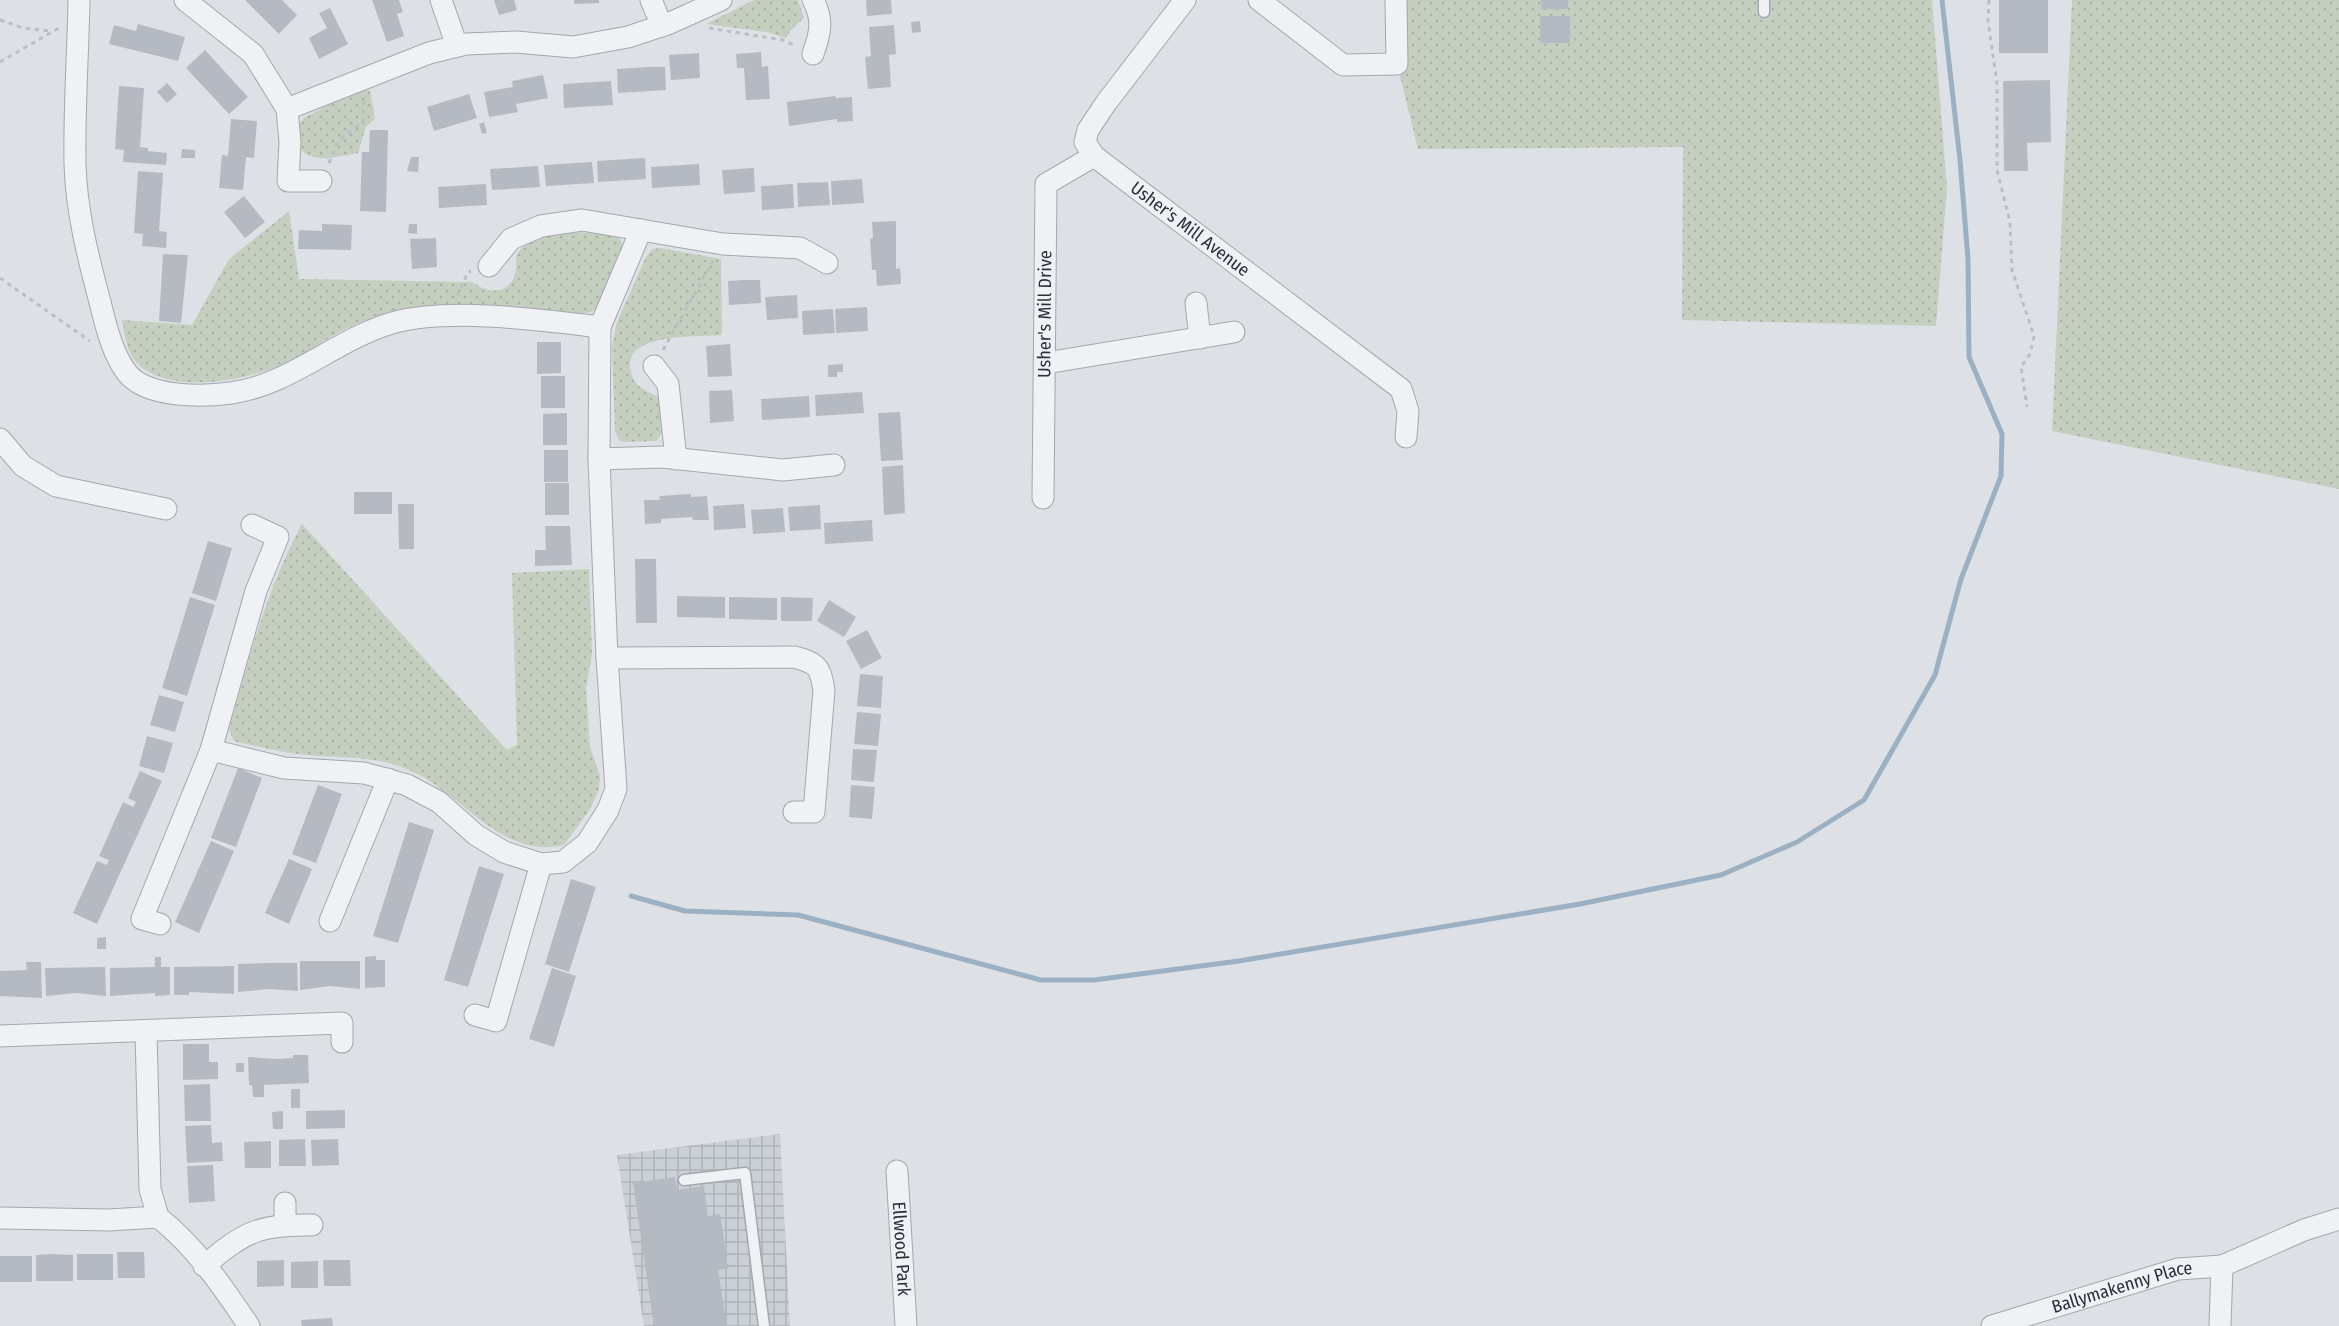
<svg xmlns="http://www.w3.org/2000/svg" width="2339" height="1326" viewBox="0 0 2339 1326" font-family="'Fira Sans Condensed',sans-serif">
  <defs>
    <pattern id="industrial-grid" width="8" height="8" patternUnits="userSpaceOnUse" patternTransform="scale(1.5)"><rect width="8" height="8" fill="#cbd0d7"/><path d="M0 4h8M4 0v8" fill="none" stroke="#aeb3b9"/></pattern>
    <pattern id="grass-dots" width="8" height="8" patternUnits="userSpaceOnUse" patternTransform="scale(1.5)"><rect width="8" height="8" fill="#c4cfbf"/><path d="M2 2h.1M6 6h.1" fill="none" stroke="#a8b2a5" stroke-width="1.8" stroke-linecap="round"/></pattern>
  </defs>
  <rect width="100%" height="100%" fill="#dde1e6"/>
  <path fill="url(#industrial-grid)" d="M780 1134 790 1326H644L617 1155Z"/>
  <path fill="url(#grass-dots)" d="M754 0H798L804 18 790 31 786 38 766 32 706 24Z
    M1396 0H1932L1947 188 1936 326 1682 320 1683 147 1418 149 1397 64Z
    M2072 0H2339V489L2052 431Z
    M358 90H370L375 119 366 127 358 153C336 156 315 166 298 147L299 124 305 117Z
    M289 211 299 279 472 282C497 300 520 288 516 257 527 228 594 229 619 238L624 247C618 262 607 304 593 311 580 318 524 311 507 311 468 311 422 311 384 316 350 321 319 346 289 361 251 380 171 397 137 363 126 352 125 334 122 320L192 325 229 259Z
    M661 248 721 259 722 335C700 337 632 333 630 363 630 371 632 379 638 385 643 391 655 394 662 399L666 429 656 441 624 442 618 439 615 431 612 346 617 322 645 259 652 249Z
    M302 524 507 750 517 745 512 573 589 569 592 654 586 688 590 747 600 776 599 790 589 811 564 845C500 860 462 792 409 770 379 757 351 758 320 756 290 754 263 748 234 741L229 730C249 658 266 590 302 524Z"/>
  <g fill="none" stroke-linecap="round" stroke-linejoin="round">
    <path stroke="#9bb0c3" stroke-width="5" d="M631 896 685 911 798 915 1041 980H1094L1239 961 1580 904 1721 875 1797 842 1864 800 1935 675 1961 579 2001 476 2002 434 1969 357 1968 259 1960 160 1942 0"/>
  </g>
  <path fill="#b5bac2" d="M245 0H282L297 15 279 34Z
    M372 0H399L403 12 397 14 404 36 387 42Z
    M494 0H514L517 10 499 15Z
    M574 0H599V3L574 4Z
    M866 0H891L892 14 867 16Z
    M1541 0H1568V9H1541Z
    M1999 0H2048V53H1999Z
    M330 8 348 44 319 59 309 38 327 28 319 13Z
    M1540 16H1570V43H1540Z
    M920 21 921 32 912 33 911 22Z
    M138 24 185 37 178 61 109 44 114 25 136 31Z
    M894 25 896 54 889 55 891 87 868 89 865 57 871 56 869 27Z
    M205 50 248 97 229 114 186 68Z
    M761 52 762 67 768 66 770 99 746 100 744 68H737L736 54Z
    M699 53 700 78 671 80 669 55Z
    M649 67H665L666 90 618 93 617 69Z
    M543 75 548 98 516 104 518 112 489 117 484 92 513 87 512 81Z
    M2050 80 2051 142 2027 143 2028 171H2004L2003 81Z
    M611 81 613 105 564 108 563 84Z
    M167 83 177 94 167 103 157 92Z
    M119 86 144 88 140 147 148 148V151L167 153 166 165 123 162 124 150 115 149Z
    M469 94 477 118 434 131 427 107Z
    M835 96 836 98 852 97 853 121 837 122V119L789 126 787 102Z
    M231 119 257 121 254 158 246 157 243 190 219 188 222 155 228 156Z
    M484 122 487 133 482 134 479 124Z
    M370 130H388L386 212 360 211 362 152H369Z
    M182 149 195 150V158H181Z
    M411 157H419L418 172 407 171Z
    M645 158 646 179 598 182 597 161Z
    M592 162 594 183 546 186 544 165Z
    M699 164 700 185 652 188 651 167Z
    M538 166 540 187 492 190 490 169Z
    M754 168 755 192 724 194 722 170Z
    M138 171 163 173 159 231 167 232 166 248 142 246 143 234 134 233Z
    M862 179 864 203 832 205 831 181Z
    M828 182 830 205 798 207 797 183Z
    M486 184 487 205 439 208 438 187Z
    M793 184 794 208 762 210 761 186Z
    M244 196 265 222 245 238 224 212Z
    M896 221V269L900 268 901 284 877 286 876 270H872L870 239 873 238 872 222Z
    M322 224 352 225 351 250 298 249 299 230 322 231Z
    M409 224H417V234L408 233Z
    M436 238 437 267 412 269 410 239Z
    M163 254 188 255 181 323 159 321Z
    M744 280H760L761 303 729 305 728 281Z
    M797 295 798 318 767 320 765 297Z
    M867 307 868 331 836 333 835 309Z
    M833 309 835 333 803 335 802 311Z
    M537 342H561V373L537 374Z
    M730 344 732 376 708 377 706 346Z
    M843 364V372H837V377H828V365Z
    M541 376H565V408H541Z
    M732 390 734 421 710 423 709 391Z
    M862 392 864 413 816 416 815 395Z
    M809 396 810 417 762 420 761 399Z
    M900 412 903 460 881 461 878 413Z
    M567 413V445H543V414Z
    M544 450H568V482H544Z
    M903 465 905 513 884 515 882 467Z
    M545 483H569V515H545Z
    M354 492H392V514H354Z
    M691 494V497L707 496 709 520H693L692 517 661 519V523L645 524 644 500H660L659 496Z
    M398 504H414V549H399Z
    M744 504 746 528 714 530 713 506Z
    M820 505 821 529 790 531 788 507Z
    M783 508 785 532 753 534 751 510Z
    M872 520 873 541 825 544 824 523Z
    M545 526H570L572 565 535 566V550H546Z
    M208 541 232 548 216 601 192 593Z
    M635 559H656L657 623H636Z
    M677 596 725 597V618L677 617Z
    M190 597 215 605 187 696 162 688Z
    M729 597 777 598V620L729 619Z
    M781 597 813 598 812 621H781Z
    M829 600 856 617 844 637 817 621Z
    M867 630 882 658 861 669 846 641Z
    M860 674 883 676 881 708 857 706Z
    M159 695 184 702 175 732 150 725Z
    M857 712 881 714 878 746 854 744Z
    M147 736 173 743 164 773 139 766Z
    M853 749 877 750 874 782 851 780Z
    M238 768 262 778 236 847 211 838Z
    M140 771 162 781 97 924 73 913 97 861 107 865 109 860 99 856 123 802 133 807 136 802 128 798Z
    M318 785 342 794 316 863 292 854Z
    M851 785 875 787 872 819 849 817Z
    M409 822 434 830 398 943 373 936Z
    M211 841 234 851 199 933 175 922Z
    M289 859 312 869 289 924 265 913Z
    M479 866 504 874 468 987 444 980Z
    M571 879 596 887 569 972 545 964Z
    M106 937V949H97V938Z
    M376 956V960H385V987L365 988V957Z
    M155 957H161V967H170V995L155 996V993L110 996V968L155 967Z
    M300 961H360V989L330 986 300 990Z
    M26 962H41L42 998 0 996V971L27 970Z
    M267 963H297L298 991 268 989 238 992V964Z
    M234 966V994L189 992V995H174V967Z
    M105 967 106 996 76 993 46 996 45 968Z
    M552 968 576 976 554 1047 529 1039Z
    M183 1044H209V1062H218V1079L183 1080Z
    M293 1055H308L309 1083 264 1085V1097H253L252 1085H249L248 1057 278 1059 293 1058Z
    M236 1063H244V1072H236Z
    M210 1084 211 1121H185L184 1085Z
    M291 1089H300V1108H291Z
    M345 1110V1128L306 1129V1111Z
    M283 1111V1129H273L272 1112Z
    M211 1125 212 1143 222 1142 223 1161 187 1163 185 1126Z
    M305 1139 306 1166H279V1140Z
    M338 1139 339 1165 312 1166 311 1140Z
    M271 1141V1168H245L244 1142Z
    M213 1165 215 1201 189 1203 187 1166Z
    M675 1177 677 1190 704 1186 708 1216 720 1214 728 1268 718 1270 727 1326H654L633 1183Z
    M117 1252H144L145 1278H118Z
    M54 1254 73 1255V1281H36V1255Z
    M77 1254H113V1280H77Z
    M0 1256H32V1282H0Z
    M284 1260V1286L257 1287V1261Z
    M323 1260H350L351 1286H324Z
    M318 1261V1288H291V1262Z
    M332 1318 333 1326H302L301 1320Z"/>
  <g fill="none" stroke-linecap="round" stroke-linejoin="round">
    <g stroke="#a3a8af" stroke-width="13">
      <path id="service" d="M1764 12V0
        M684 1180 745 1173 764 1326"/>
    </g>
    <g stroke="#a3a8af" stroke-width="23">
      <g id="minor">
        <path d="M79 0C78 54 74 109 75 163 76 210 88 257 100 302 106 326 112 353 127 373 147 398 203 397 231 393 290 385 335 340 392 323 450 307 541 320 600 327"/>
        <path d="M185 0 253 54 287 109 290 142 288 181H321"/>
        <path d="M441 0 457 46"/>
        <path d="M651 0 662 26"/>
        <path d="M813 0C824 20 820 34 813 54"/>
        <path id="s1" d="M1185 0 1106 103 1088 130 1085 142 1094 156 1401 389 1408 411 1406 437"/>
        <path d="M1259 0 1343 65 1397 64 1396 0"/>
        <path d="M287 109 429 53 466 44 516 42 573 47 628 37 670 23 721 0"/>
        <path d="M489 266 511 239 541 226 582 220 723 244 800 248 827 263"/>
        <path d="M1196 303 1200 338"/>
        <path d="M1046 363 1234 332"/>
        <path d="M654 366 668 384 676 459"/>
        <path d="M0 439 23 466 56 486 166 509"/>
        <path d="M599 459 662 457 783 470 834 465"/>
        <path id="s2" d="M1043 498 1046 184 1094 156"/>
        <path d="M607 658 794 657C817 663 820 666 824 690L814 812H794"/>
        <path d="M211 750 284 768 364 773 407 785 439 802 476 835 504 852 541 864 563 862 587 843 608 810 616 789 607 658 599 459 600 327 641 230"/>
        <path d="M330 921 388 779"/>
        <path d="M160 924 142 919 211 750 256 591 278 537 252 525"/>
        <path d="M475 1015 496 1021 541 864"/>
        <path d="M146 1032 150 1189 158 1217"/>
        <path d="M0 1036 342 1023V1042"/>
        <path id="s3" d="M897 1171 906 1326"/>
        <path d="M0 1218 109 1220 158 1217C195 1246 223 1287 249 1326"/>
        <path d="M285 1224V1203"/>
        <path d="M204 1266C244 1232 259 1224 312 1225"/>
        <path id="s4" d="M1992 1326 2178 1269 2222 1266"/>
        <path d="M2220 1326 2222 1266 2304 1230 2339 1219"/>
      </g>
    </g>
    <path stroke="#bbbfc4" stroke-width="3" stroke-dasharray="4.5 4.5" stroke-linecap="butt" d="M1989 0 1988 21 1997 83V170L2010 222 2012 270 2034 336 2030 354 2021 367 2027 407
      M0 20 23 28 51 31
      M709 28 783 40 796 46
      M0 62 59 28
      M329 163 339 140 363 122 364 100
      M0 278 90 341
      M457 296 468 272 471 271
      M663 350 713 261"/>
    <use href="#service" stroke="#eff1f4" stroke-width="10"/>
    <use href="#minor" stroke="#eff1f4" stroke-width="21"/>
  </g>
  <g text-anchor="middle" stroke-width="4.5" stroke-linejoin="round" paint-order="stroke">
    <g font-size="18" fill="#28303b" stroke="#ecf0f4">
      <text dy="6" stroke="none"><textPath href="#s1" startOffset="312">Usher's Mill Avenue</textPath></text>
      <text dy="6" stroke="none"><textPath href="#s2" startOffset="184">Usher's Mill Drive</textPath></text>
      <text dy="6" stroke="none"><textPath href="#s3" startOffset="78">Ellwood Park</textPath></text>
      <text dy="6" stroke="none"><textPath href="#s4" startOffset="136">Ballymakenny Place</textPath></text>
    </g>
  </g>
</svg>
